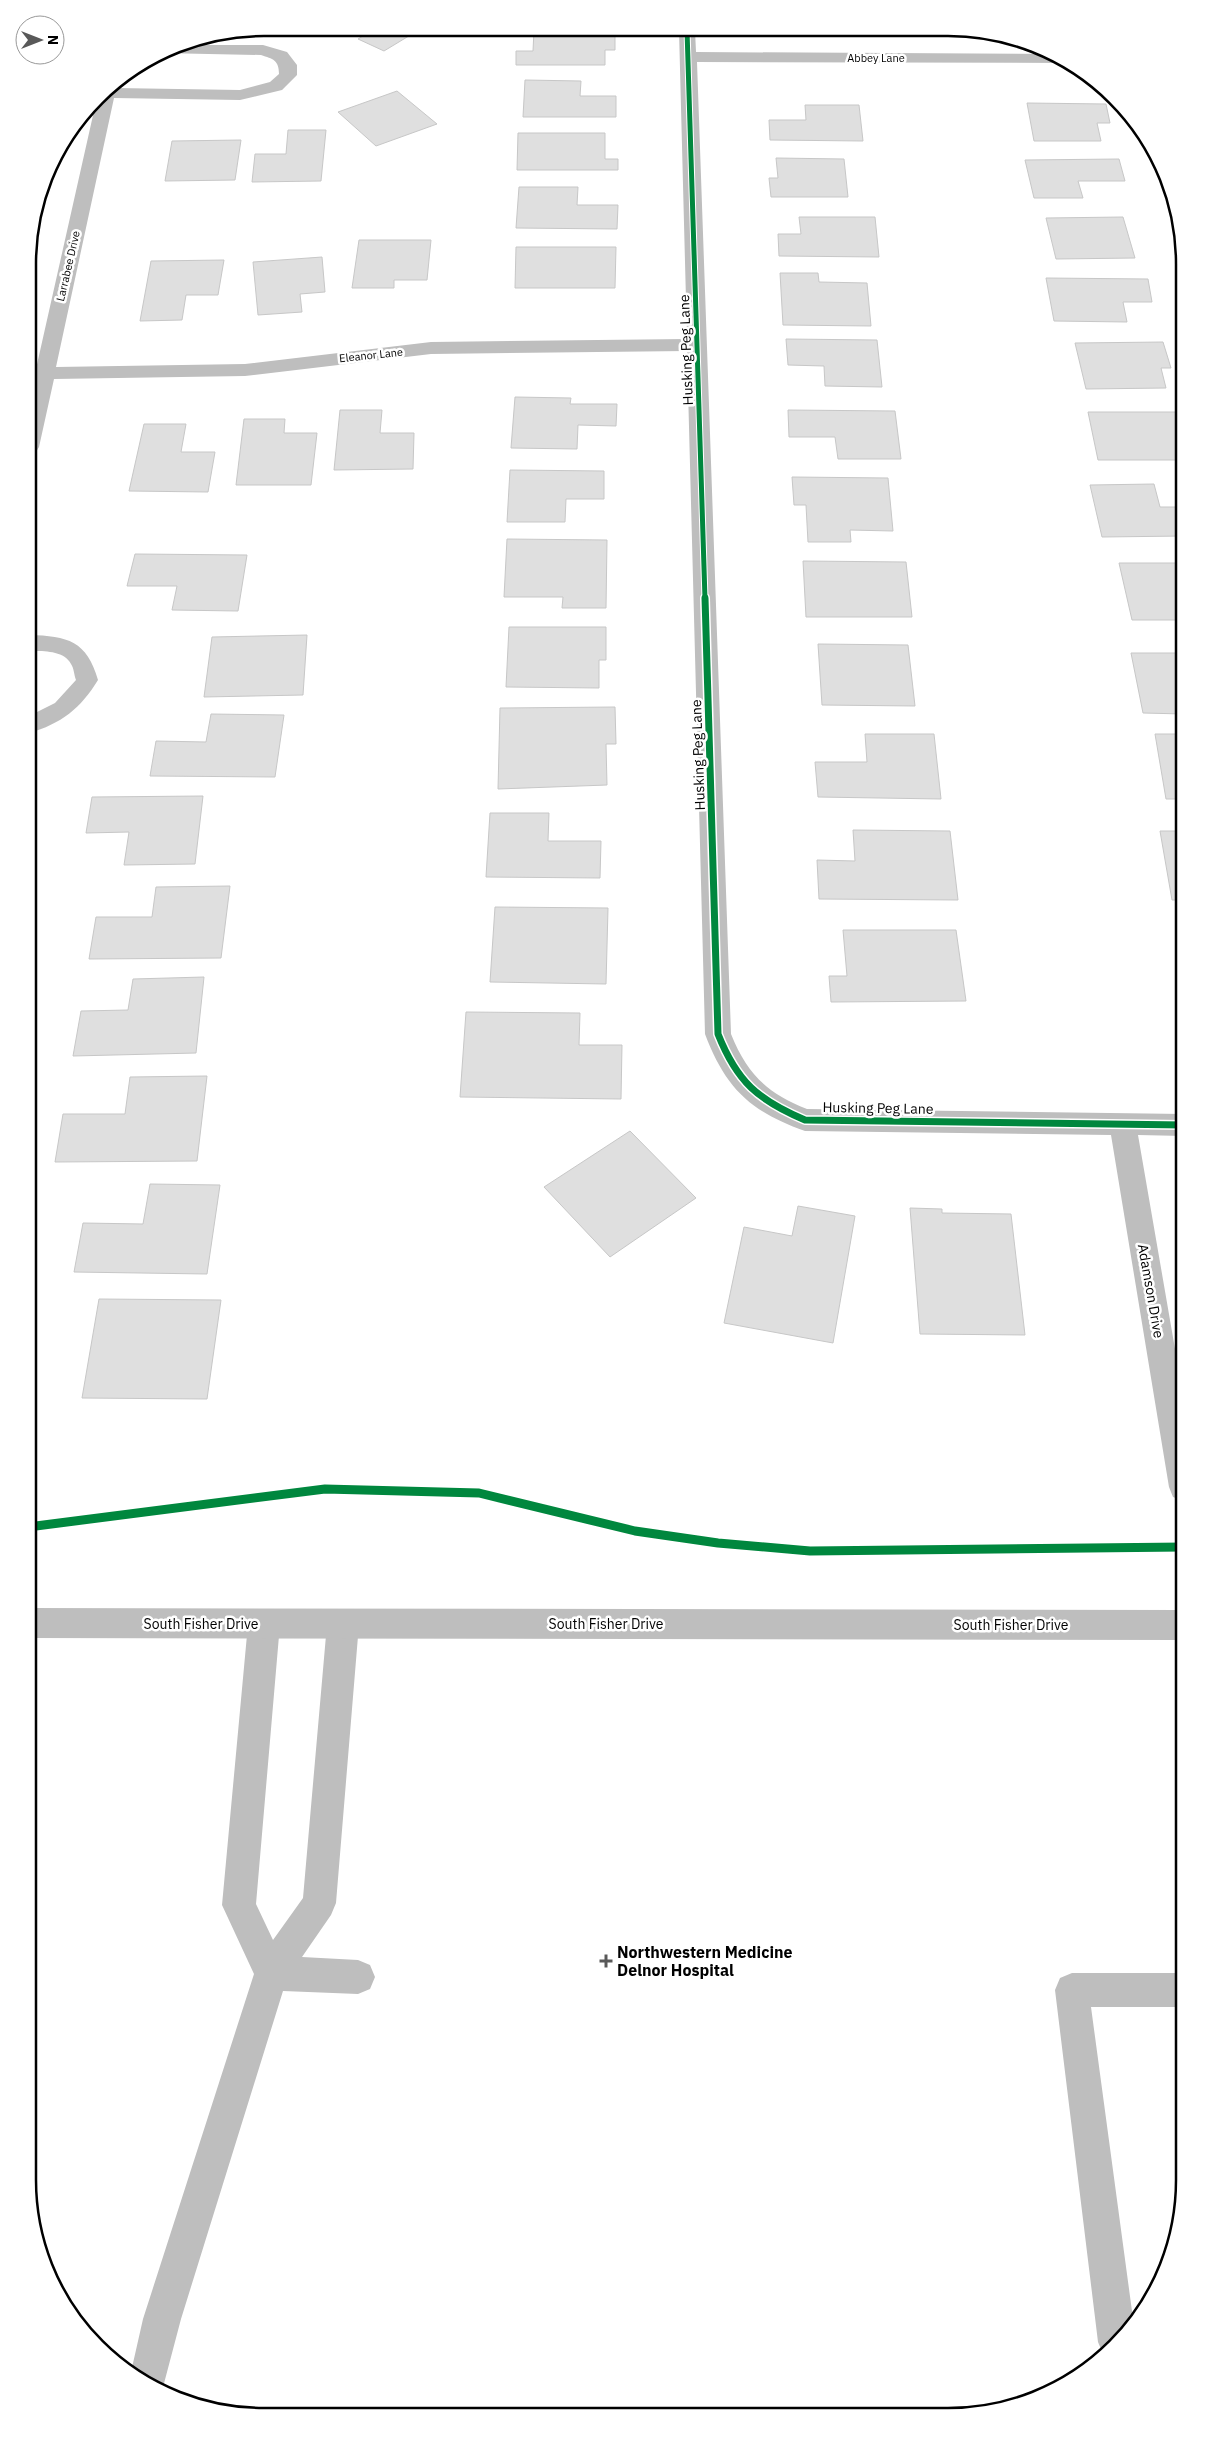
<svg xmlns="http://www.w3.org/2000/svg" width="1212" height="2444" viewBox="0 0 1212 2444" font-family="'IBM Plex Sans',sans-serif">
  <rect width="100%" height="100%" fill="#fff"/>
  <path fill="#dfdfdf" stroke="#c7c7c7" d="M376 28H422L384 51 358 39Z
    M534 30H615V50H605V65H516V51H533Z
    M525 80 581 81 580 96H616V117H523Z
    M397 91 437 124 376 146 338 112Z
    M1027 103 1106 104 1110 123H1097L1101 141H1034Z
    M805 105H859L863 141 770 140 769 120H806Z
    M288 130H326L321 181 252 182 255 154H286Z
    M518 133H605V159H618V170H517Z
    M241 140 235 180 165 181 172 141Z
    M776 158 844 159 848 197H771L769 178H778Z
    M1119 159 1125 181H1078L1083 198H1034L1025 160Z
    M519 187H578L577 205H618L617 229 516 228Z
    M799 217H875L879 257 779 256 778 234H801Z
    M1123 217 1135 258 1056 259 1046 218Z
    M359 240H431L427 280H394V288H352Z
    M516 247H616L615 288H515Z
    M322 257 325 292 300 294 302 312 258 315 253 262Z
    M224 260 218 295H186L182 320 140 321 151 261Z
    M780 273H818L819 282 867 283 871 326 783 325Z
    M1046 278 1148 279 1152 302H1123L1127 322 1054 321Z
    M786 339 877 340 882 387 825 386 824 366 788 365Z
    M1163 342 1171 368H1161L1166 388 1086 389 1075 343Z
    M515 397 571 398 570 404H617L616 426 578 425 577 449 511 448Z
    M340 410H382L380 433H414L413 469 334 470Z
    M788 410 895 411 901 459H838L835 437H789Z
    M1088 412H1181L1184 425V460H1098Z
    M244 419H285L284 433H317L311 485H236Z
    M144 424H186L181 452H215L208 492 129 491Z
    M510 470 604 471V499H566L565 522H507Z
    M792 477 888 478 893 531 850 530 851 542H808L806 505H794Z
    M1154 484 1160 507H1184V536L1102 537 1090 485Z
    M507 539 607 540 606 608H562L563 597H504Z
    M135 554 247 555 238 611 172 610 177 586H127Z
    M803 561 906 562 912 617H806Z
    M1119 563H1184V620H1132Z
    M509 627H606V660H599V688L506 687Z
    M307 635 303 695 204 697 212 637Z
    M818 644 908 645 915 706 822 705Z
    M1131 653H1184V714L1143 713Z
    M615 707 616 744H606L607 785 498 789 500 708Z
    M211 714 284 715 275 777 150 776 156 741 206 742Z
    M865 734H934L941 799 818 797 815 762H867Z
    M1155 734H1184V799H1166Z
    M203 796 195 864 124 865 129 832 86 833 92 797Z
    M490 813H549L548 841H601L600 878 486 877Z
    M853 830 950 831 958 900 819 899 817 860 855 861Z
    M1160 831H1184V900H1172Z
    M230 886 221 958 89 959 96 917H152L156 887Z
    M495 907 608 908 606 984 490 982Z
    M843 930H956L966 1001 831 1002 829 976H847Z
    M1177 936H1184V976Z
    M204 977 196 1053 73 1056 81 1011 128 1010 133 979Z
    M466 1012 580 1013 579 1045H622L621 1099 460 1097Z
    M207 1076 197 1161 55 1162 63 1114H125L130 1077Z
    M630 1131 696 1198 610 1257 544 1187Z
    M150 1184 220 1185 207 1274 74 1272 83 1223 143 1224Z
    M798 1206 855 1216 833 1343 724 1323 744 1227 792 1236Z
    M910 1208 942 1209V1213L1011 1214 1025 1335 920 1334Z
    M99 1299 221 1300 207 1399 82 1398Z"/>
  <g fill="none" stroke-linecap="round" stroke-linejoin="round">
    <path fill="#bebebe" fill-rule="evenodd" d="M264 1609 275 1614 280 1624 256 1904 273 1940 303 1898 327 1624 332 1614 343 1609 354 1614 359 1624 336 1903 331 1915 302 1957 358 1960 370 1965 375 1977 370 1989 358 1994 283 1991 181 2319 162 2391 131 2372 143 2319 254 1974 222 1905 248 1624 253 1614Z
      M1072 1973H1184V2007H1091L1134 2326 1103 2354 1098 2342 1055 1990 1060 1978Z"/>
    <path fill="#bebebe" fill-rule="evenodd" d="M679 30H695L696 52 1055 54 1069 63 697 62 731 1034C747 1074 767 1093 807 1109L1184 1114V1136L1138 1135 1184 1401V1501L1173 1497 1169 1487 1111 1135 805 1131C750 1112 725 1087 705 1034L687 351 431 354 245 376 54 379 39 447 36 452 29 453V400L96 102 108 86 114 82 116 88 240 90 270 82 279 74C279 60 273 59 261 55L161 53 176 45H263L287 52 297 65V75L282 90 240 100 114 98 56 367 245 364 431 342 687 339Z
      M29 635C68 636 87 641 98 680 81 708 61 724 29 733V716L55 703 76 680C74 675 74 668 71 664 64 650 42 651 29 651Z
      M28 1608 1184 1610V1640L28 1638Z"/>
    <g stroke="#fff" stroke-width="7">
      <path id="cycleway-far2" d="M687 30 705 599"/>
    </g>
    <g stroke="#fff" stroke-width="10">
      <path id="cycleway-far1" d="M705 598 718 1034C737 1082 758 1100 805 1120L1184 1125"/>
    </g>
    <g stroke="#fff" stroke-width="12">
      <path id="cycleway" d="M28 1527 325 1489 479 1493 635 1531 718 1543 810 1551 1184 1547"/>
    </g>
    <use href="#cycleway-far2" stroke="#00873e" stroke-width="5"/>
    <use href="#cycleway-far1" stroke="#00873e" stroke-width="7"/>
    <use href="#cycleway" stroke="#00873e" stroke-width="9"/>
  </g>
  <path fill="#595959" stroke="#fff" stroke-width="2" d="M603.5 1953.5h5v5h5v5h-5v5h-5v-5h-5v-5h5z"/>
  <g text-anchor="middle" stroke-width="5" stroke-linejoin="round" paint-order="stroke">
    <g font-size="11" fill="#000" stroke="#fff">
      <text x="876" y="62">Abbey Lane</text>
      <text transform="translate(68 266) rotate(-77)" y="4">Larrabee Drive</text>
      <text transform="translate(371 355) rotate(-6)" y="4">Eleanor Lane</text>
    </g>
    <g font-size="14" fill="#000" stroke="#fff">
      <text transform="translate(686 350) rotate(-92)" y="5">Husking Peg Lane</text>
      <text transform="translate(698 755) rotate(-92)" y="5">Husking Peg Lane</text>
      <text transform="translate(878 1108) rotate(1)" y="5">Husking Peg Lane</text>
      <text transform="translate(1151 1291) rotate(80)" y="5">Adamson Drive</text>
      <text x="201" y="1629">South Fisher Drive</text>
      <text x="606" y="1629">South Fisher Drive</text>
      <text x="1011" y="1630">South Fisher Drive</text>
    </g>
    <g font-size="16" font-weight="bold" fill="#000" stroke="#fff" text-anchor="start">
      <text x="617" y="1958">Northwestern Medicine<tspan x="617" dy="18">Delnor Hospital</tspan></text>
    </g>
  </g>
  <path d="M0 0H1212V2444H0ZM264 36H948A228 228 0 0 1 1176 264V2180A228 228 0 0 1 948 2408H264A228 228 0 0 1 36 2180V264A228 228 0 0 1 264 36Z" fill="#fff" fill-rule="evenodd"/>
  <path fill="none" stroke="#000" stroke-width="2.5" d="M264 36H948A228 228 0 0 1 1176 264V2180A228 228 0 0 1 948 2408H264A228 228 0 0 1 36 2180V264A228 228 0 0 1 264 36Z"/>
  <g transform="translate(40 40) rotate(90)"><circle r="24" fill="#ffffff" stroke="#999999"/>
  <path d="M0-4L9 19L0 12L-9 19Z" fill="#595959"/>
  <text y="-8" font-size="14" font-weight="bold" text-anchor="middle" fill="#000000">N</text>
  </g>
</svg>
